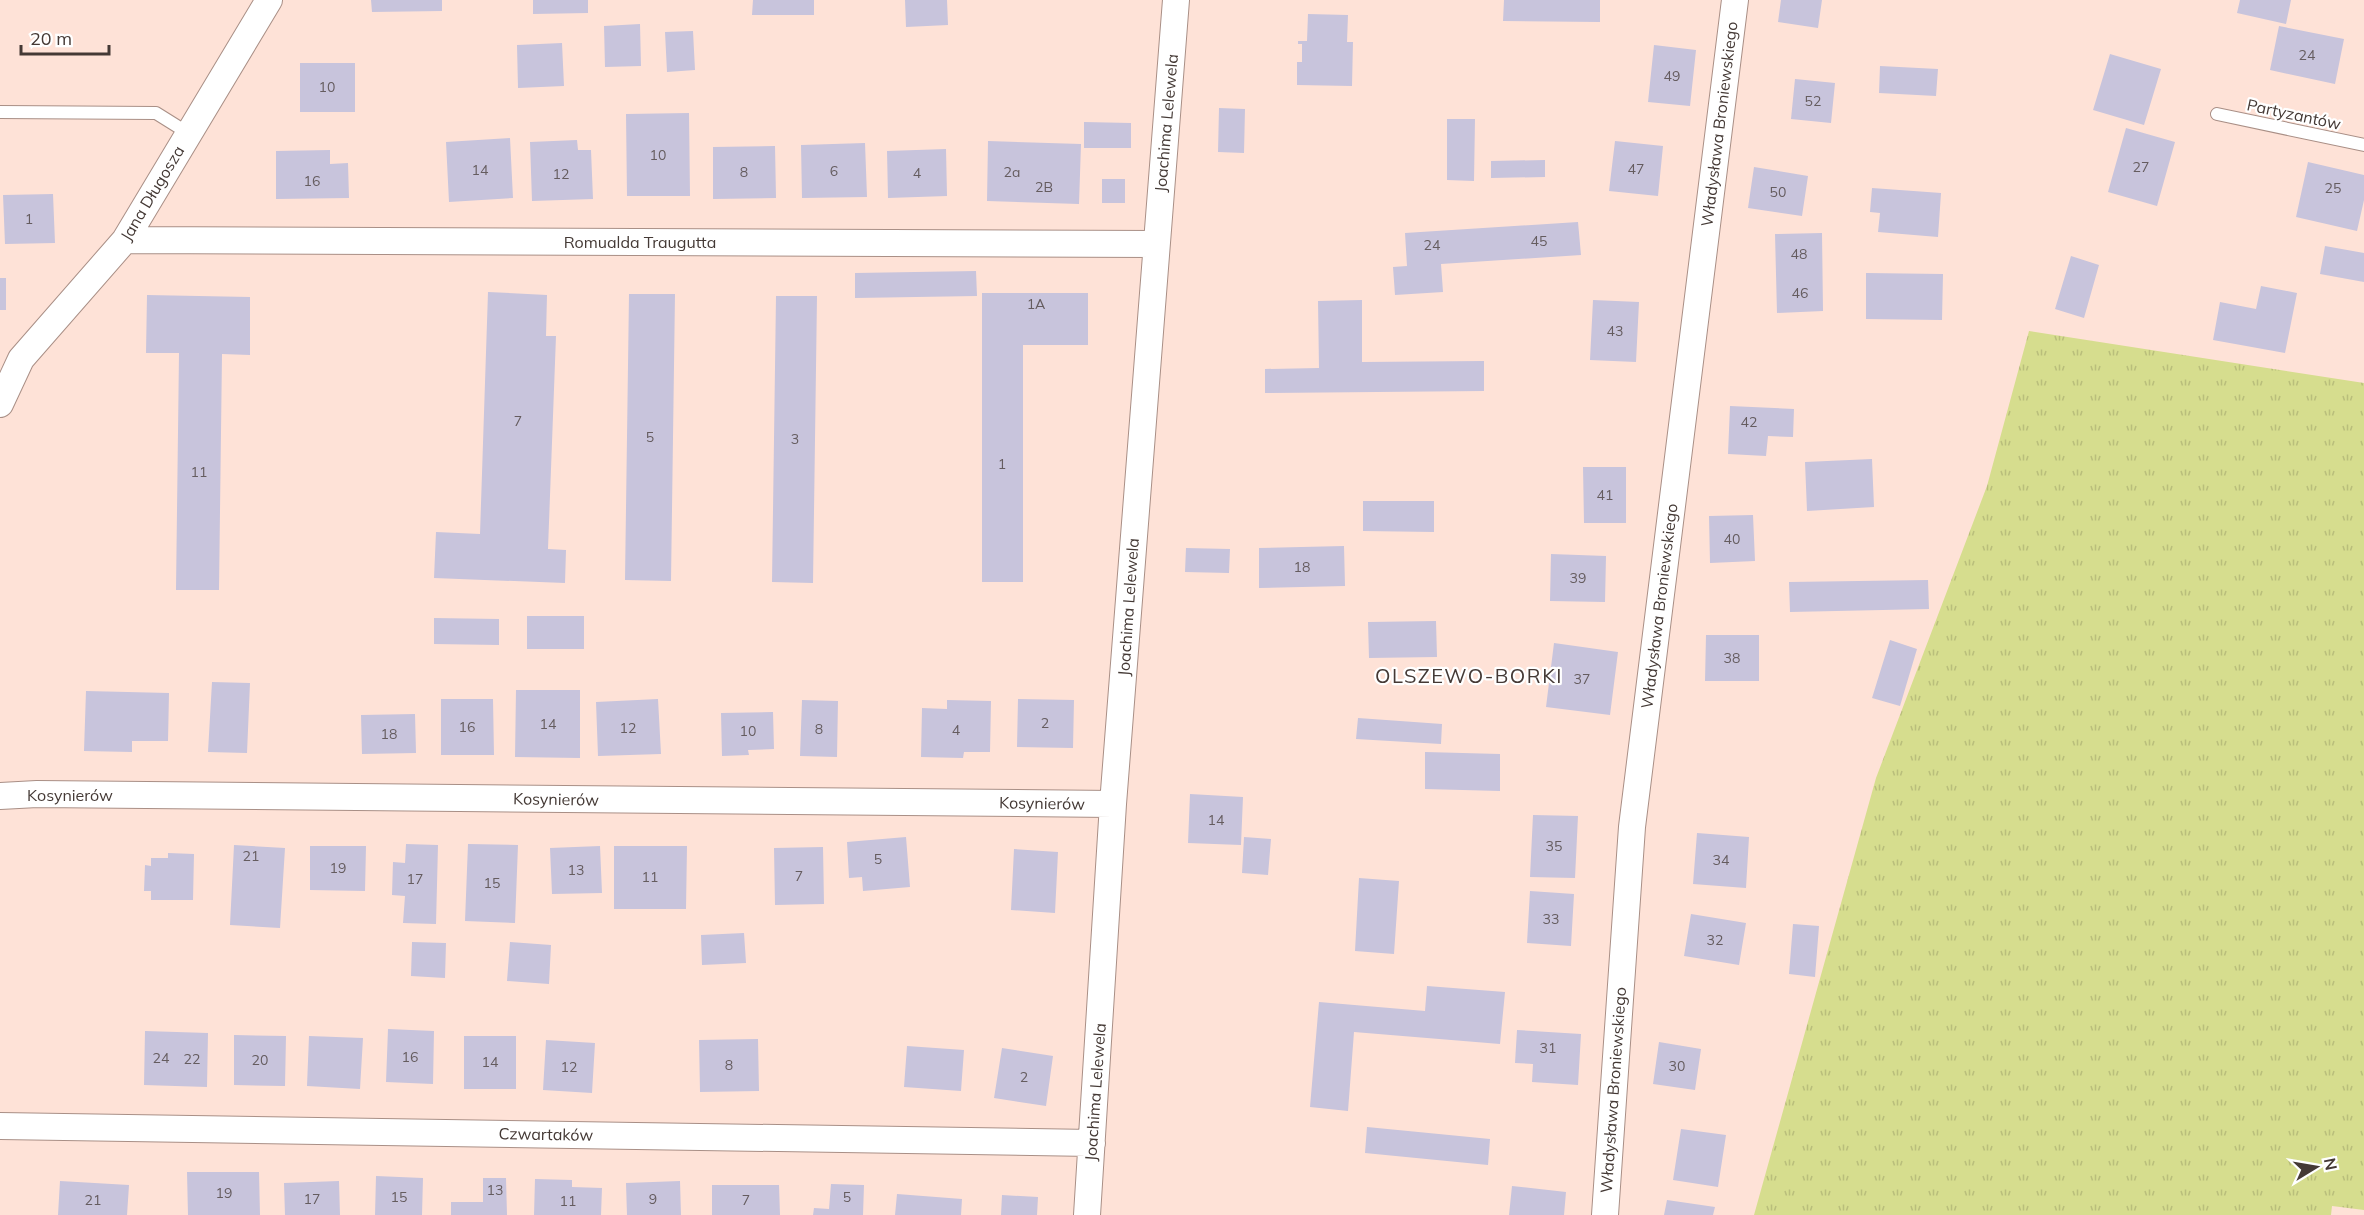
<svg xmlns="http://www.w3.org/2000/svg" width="2364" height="1215" viewBox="0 0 2364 1215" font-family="Mulish,sans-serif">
  <defs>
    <pattern id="grass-tufts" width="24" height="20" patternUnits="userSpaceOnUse" patternTransform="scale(1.5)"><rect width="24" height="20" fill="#d6dd8e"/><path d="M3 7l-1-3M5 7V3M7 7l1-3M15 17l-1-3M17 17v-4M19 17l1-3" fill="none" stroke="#b9be7b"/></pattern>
  </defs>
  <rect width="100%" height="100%" fill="#fee2d7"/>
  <path fill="url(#grass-tufts)" d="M2029 331 2364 383V1210L2332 1206 2331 1215H1754L1876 778 1987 486Z"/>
  <path fill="#c8c4dc" d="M371 0H442V11L372 12Z
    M533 0H588V13L533 14Z
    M753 0H814V15H752Z
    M905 0H947L948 25 906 27Z
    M1504 0H1600V22L1503 21Z
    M1781 0H1822L1818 28 1778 22Z
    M2240 0H2291L2286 24 2237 13Z
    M1308 14 1348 15 1347 42H1353L1352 86 1297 85V62H1302V44H1298V41H1307Z
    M640 24 641 66 605 67 604 26Z
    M2279 26 2344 39 2335 84 2270 70Z
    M693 31 695 70 667 72 665 32Z
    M562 43 564 86 518 88 517 45Z
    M1654 45 1696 50 1690 106 1648 102Z
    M2110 54 2161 69 2144 125 2093 110Z
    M300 63H355V112H300Z
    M1880 66 1938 69 1936 96 1879 93Z
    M1795 79 1835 83 1831 123 1791 119Z
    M1219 108 1245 109 1244 153 1218 152Z
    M689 113 690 196H627L626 114Z
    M1447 119H1475L1474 181 1447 180Z
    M1084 122 1131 123V148H1084Z
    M2126 128 2175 142 2157 206 2108 192Z
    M510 138 513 198 449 202 446 142Z
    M577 140 578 150H591L593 199 532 201 530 142Z
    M988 141 1081 144 1079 204 987 201Z
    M1615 141 1663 146 1658 196 1609 191Z
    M865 143 867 197 802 198 801 145Z
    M775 146 776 198 713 199V147Z
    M946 149 947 196 888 198 887 151Z
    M330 150V164L348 163 349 198 276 199V151Z
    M1545 160V177L1491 178V161Z
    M2308 162 2364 175V200L2357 231 2296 217Z
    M1754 167 1808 176 1802 216 1748 208Z
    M1102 179H1125V203H1102Z
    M1872 188 1941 193 1938 237 1878 232 1880 213 1870 212Z
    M53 194 55 243 5 244 3 195Z
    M1578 222 1581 255 1441 264 1443 292 1395 295 1393 267 1407 266 1405 233Z
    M1822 233 1823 311 1777 313 1775 234Z
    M2325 246 2364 253V282L2320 274Z
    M2071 256 2099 265 2084 318 2055 309Z
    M976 271 977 296 855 298V273Z
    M1866 273 1943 274 1942 320 1866 319Z
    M0 278H6V310H0Z
    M2261 286 2297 293 2285 353 2213 340 2220 302 2256 309Z
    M488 292 547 295 546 336H556L548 549 566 550 565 583 434 578 436 532 480 534Z
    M982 293H1088V345H1023V582H982Z
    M629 294H675L671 581 625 580Z
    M147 295 250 297V355L222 354 219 590H176L179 353H146Z
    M776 296H817L813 583 772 582Z
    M1362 300V362L1484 361V391L1265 393V369L1319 368 1318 301Z
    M1593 300 1639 302 1636 362 1590 360Z
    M1730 406 1794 409 1793 437 1768 436 1766 456 1728 454Z
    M1872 459 1874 507 1807 511 1805 462Z
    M1583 467H1626V523H1584Z
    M1363 501H1434V532L1363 531Z
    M1753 515 1755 561 1710 563 1709 516Z
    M1344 546 1345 586 1259 588V548Z
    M1186 548 1230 549 1229 573 1185 572Z
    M1551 554 1606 556 1605 602 1550 601Z
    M1928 580 1929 609 1790 612 1789 582Z
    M527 616H584V649H527Z
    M434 618 499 619V645L434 644Z
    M1436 621 1437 657 1369 658 1368 622Z
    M1706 635H1759V681H1705Z
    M1890 640 1917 649 1900 706 1872 698Z
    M1554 643 1618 652 1610 715 1546 707Z
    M212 682 250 683 247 753 208 752Z
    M516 690H580V758L515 757Z
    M86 691 169 693 168 741H132V752L84 751Z
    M441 699H493L494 755H441Z
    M658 699 661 754 598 756 596 702Z
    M1018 699 1074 700 1073 748 1017 747Z
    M802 700 838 701 837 757 800 756Z
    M947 700 991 701 990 752H964L963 758 921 757 922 708 947 709Z
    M773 712 774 749 748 750 749 755 722 756 721 713Z
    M415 714 416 753 362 754 361 715Z
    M1358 718 1442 724 1441 744 1356 739Z
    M1425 752 1500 754V791L1425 789Z
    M1190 794 1243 797 1241 845 1188 843Z
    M1533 815 1578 816 1575 878 1530 877Z
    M1697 833 1749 837 1746 888 1693 884Z
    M906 837 910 887 863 891 862 877 849 878 847 842Z
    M1244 837 1271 839 1268 875 1242 873Z
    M406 844 438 845 436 924 403 923 405 896 392 895 393 862 405 863Z
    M468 844 518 845 515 923 465 921Z
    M234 845 285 848 280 928 230 925Z
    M310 846H366L365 891 310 890Z
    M600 846 602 893 552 894 550 848Z
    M614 846H687L686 909H614Z
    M823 847 824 904 775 905 774 848Z
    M1014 849 1058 852 1055 913 1011 910Z
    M168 853 194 854 193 900H151V891H144L145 865 151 866V858H168Z
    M1359 878 1399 881 1394 954 1355 951Z
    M1530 891 1574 894 1571 946 1527 943Z
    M1691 914 1746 923 1739 965 1684 956Z
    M1793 924 1819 926 1815 977 1789 974Z
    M744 933 746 963 702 965 701 935Z
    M412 942 446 943 445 978 411 976Z
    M510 942 551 945 549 984 507 981Z
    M1427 986 1505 992 1500 1044 1354 1032 1348 1111 1310 1107 1319 1002 1425 1011Z
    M388 1029 434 1031 433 1084 386 1082Z
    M1517 1030 1581 1034 1578 1085 1532 1082 1533 1064 1515 1063Z
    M145 1031 208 1033 207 1087 144 1085Z
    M234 1035 286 1036 285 1086 234 1085Z
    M309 1036 363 1038 360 1089 307 1086Z
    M464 1036H516V1089H464Z
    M758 1039 759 1091 700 1092 699 1040Z
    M546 1040 595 1043 592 1093 543 1090Z
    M1659 1042 1701 1049 1695 1090 1653 1084Z
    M907 1046 964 1050 961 1091 904 1087Z
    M1002 1048 1053 1056 1046 1106 994 1098Z
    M1367 1127 1490 1139 1488 1165 1365 1153Z
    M1681 1129 1726 1135 1718 1187 1673 1180Z
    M187 1172H259L260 1215H188Z
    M376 1176 423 1178 422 1215H375Z
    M483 1178H506L507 1215H451V1202H483Z
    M535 1179 572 1180V1187L602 1188 601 1215H534Z
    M60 1181 129 1185 127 1215H58Z
    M339 1181 340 1215H285L284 1183Z
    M680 1181 681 1215H627L626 1183Z
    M831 1184 864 1185 863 1215H813L814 1208 829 1209Z
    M712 1185H779L780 1215H712Z
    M1512 1186 1566 1192 1564 1215H1509Z
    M897 1194 962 1199 961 1215H895Z
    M1002 1195 1038 1197 1037 1215H1001Z
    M1667 1200 1715 1207 1713 1215H1664Z"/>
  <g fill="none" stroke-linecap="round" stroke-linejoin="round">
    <g stroke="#a98f86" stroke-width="14">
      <path id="lane" d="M0 112 156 113 188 133
        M2217 114 2364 145"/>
    </g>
    <g stroke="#a98f86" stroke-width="28">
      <path id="street" d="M125 240 1156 244
        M0 404 21 359 125 240 269 0
        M0 796 37 794 1113 804
        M0 1126 1092 1143
        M1087 1215 1113 804 1176 0
        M1605 1215 1632 827 1735 0"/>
    </g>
    <use href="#lane" stroke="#fff" stroke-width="12"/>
    <use href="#street" stroke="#fff" stroke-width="26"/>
  </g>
  <g text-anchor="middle" stroke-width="4.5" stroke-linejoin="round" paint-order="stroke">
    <g font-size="14" fill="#655c5f">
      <text x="2307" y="60">24</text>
      <text x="1672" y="81">49</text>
      <text x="327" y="92">10</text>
      <text x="1813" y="106">52</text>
      <text x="658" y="160">10</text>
      <text x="2141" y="172">27</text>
      <text x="1636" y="174">47</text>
      <text x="480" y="175">14</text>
      <text x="834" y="176">6</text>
      <text x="744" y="177">8</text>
      <text x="1012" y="177">2a</text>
      <text x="917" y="178">4</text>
      <text x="561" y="179">12</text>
      <text x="312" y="186">16</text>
      <text x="1044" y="192">2B</text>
      <text x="2333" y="193">25</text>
      <text x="1778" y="197">50</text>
      <text x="29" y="224">1</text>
      <text x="1539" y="246">45</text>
      <text x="1432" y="250">24</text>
      <text x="1799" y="259">48</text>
      <text x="1800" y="298">46</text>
      <text x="1036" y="309">1A</text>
      <text x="1615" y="336">43</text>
      <text x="518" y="426">7</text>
      <text x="1749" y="427">42</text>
      <text x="650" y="442">5</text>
      <text x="795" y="444">3</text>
      <text x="1002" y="469">1</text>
      <text x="199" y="477">11</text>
      <text x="1605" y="500">41</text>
      <text x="1732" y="544">40</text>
      <text x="1302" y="572">18</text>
      <text x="1578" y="583">39</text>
      <text x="1732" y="663">38</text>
      <text x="1582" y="684">37</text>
      <text x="1045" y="728">2</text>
      <text x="548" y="729">14</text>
      <text x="467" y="732">16</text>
      <text x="628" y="733">12</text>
      <text x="819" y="734">8</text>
      <text x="956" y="735">4</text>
      <text x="748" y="736">10</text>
      <text x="389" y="739">18</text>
      <text x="1216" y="825">14</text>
      <text x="1554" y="851">35</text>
      <text x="251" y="861">21</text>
      <text x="878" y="864">5</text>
      <text x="1721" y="865">34</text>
      <text x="338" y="873">19</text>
      <text x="576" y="875">13</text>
      <text x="799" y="881">7</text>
      <text x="650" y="882">11</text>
      <text x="415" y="884">17</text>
      <text x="492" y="888">15</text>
      <text x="1551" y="924">33</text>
      <text x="1715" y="945">32</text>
      <text x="1548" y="1053">31</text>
      <text x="410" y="1062">16</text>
      <text x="161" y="1063">24</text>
      <text x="192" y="1064">22</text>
      <text x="260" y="1065">20</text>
      <text x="490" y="1067">14</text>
      <text x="729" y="1070">8</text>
      <text x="1677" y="1071">30</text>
      <text x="569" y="1072">12</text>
      <text x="1024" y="1082">2</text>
      <text x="495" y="1195">13</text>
      <text x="224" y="1198">19</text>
      <text x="399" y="1202">15</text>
      <text x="847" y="1202">5</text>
      <text x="312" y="1204">17</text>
      <text x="653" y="1204">9</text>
      <text x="93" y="1205">21</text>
      <text x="746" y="1205">7</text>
      <text x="568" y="1206">11</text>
    </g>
    <g font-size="16" fill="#443935" stroke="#fff">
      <text transform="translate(2294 114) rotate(12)" y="6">Partyzantów</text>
      <text transform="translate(1166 123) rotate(-85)" y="6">Joachima Lelewela</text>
      <text transform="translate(1719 124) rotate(-83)" y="6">Władysława Broniewskiego</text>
      <text transform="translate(152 193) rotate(-59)" y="6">Jana Długosza</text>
      <text x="640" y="248">Romualda Traugutta</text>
      <text transform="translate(1659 606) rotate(-83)" y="6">Władysława Broniewskiego</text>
      <text transform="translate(1128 607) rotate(-86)" y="6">Joachima Lelewela</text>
      <text x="70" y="801">Kosynierów</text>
      <text transform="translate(556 799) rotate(1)" y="6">Kosynierów</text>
      <text transform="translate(1042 803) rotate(1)" y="6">Kosynierów</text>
      <text transform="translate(1613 1090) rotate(-86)" y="6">Władysława Broniewskiego</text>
      <text transform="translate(1095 1092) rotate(-86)" y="6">Joachima Lelewela</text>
      <text transform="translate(546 1134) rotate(1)" y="6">Czwartaków</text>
    </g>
    <g font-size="20" letter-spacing="1.5" fill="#443935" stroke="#fff">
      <text x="1469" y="683">OLSZEWO-BORKI</text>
    </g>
  </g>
  <g transform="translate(2316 1167) rotate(79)" stroke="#ffffff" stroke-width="4.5" paint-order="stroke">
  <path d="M0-4.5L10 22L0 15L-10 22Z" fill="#443935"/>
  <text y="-9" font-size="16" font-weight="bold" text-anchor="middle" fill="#443935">N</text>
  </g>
  <path d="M21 45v9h88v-9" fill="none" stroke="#443935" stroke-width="3"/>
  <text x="30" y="45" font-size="18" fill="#443935" stroke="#ffffff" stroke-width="4.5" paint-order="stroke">20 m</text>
</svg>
